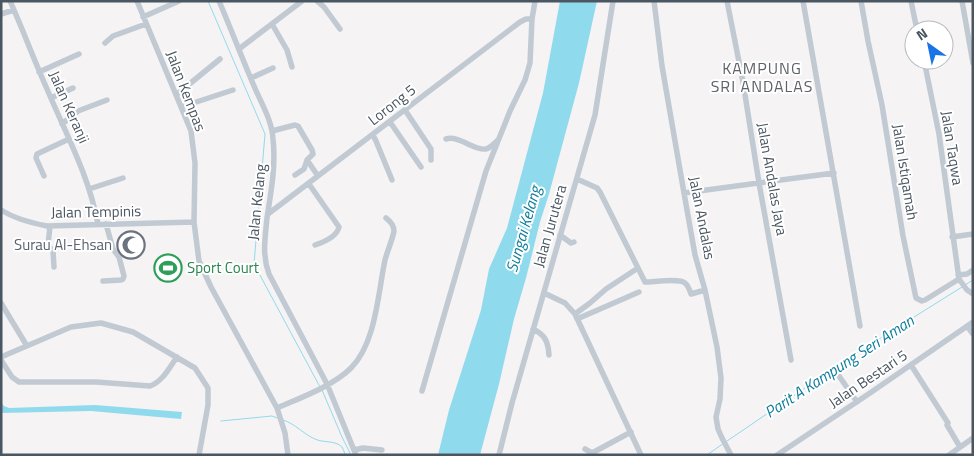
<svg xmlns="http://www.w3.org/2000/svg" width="974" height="456" viewBox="0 0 974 456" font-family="'Titillium Web',sans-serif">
  <rect width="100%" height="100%" fill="#f5f3f3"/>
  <path fill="#c3f1d5" d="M177 259 179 272 158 276 156 264Z"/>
  <path fill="#90daee" d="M560 1H597L579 83 549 194 540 222 526 278 514 319 499 384 480 455H438L449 410 481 310 489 269 507 228 543 93Z
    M1 402 4 406 9 408 95 405 182 412 181 419 91 411 1 413Z"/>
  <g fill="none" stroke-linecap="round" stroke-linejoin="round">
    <path stroke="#90daee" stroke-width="1" d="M208 1 265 134 254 264 320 387
      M965 285 973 280
      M322 390 342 437 351 455
      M283 420C296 424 303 434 315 439 323 443 335 440 342 447 343 449 345 453 345 455
      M221 421 272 416 277 418
      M727 441 855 354 962 287
      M707 455 724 443"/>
    <path stroke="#c1cad2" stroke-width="5.5" d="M10 1C23 30 34 60 47 89 66 134 89 176 98 224
      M137 1 191 131 195 163 194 222 199 261 211 287 277 408 285 433 288 455
      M219 1C231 29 242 58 254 86 261 103 272 120 273 139 276 165 271 192 267 218 265 239 262 255 269 274L327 384 356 455
      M317 1 324 7 340 29
      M654 1 662 66 684 193 695 255 705 290 717 347 721 378 720 399 716 417 718 429 722 438 731 455
      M727 1 743 82 759 183 791 360
      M803 1 860 326
      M861 1 868 41 882 105 903 236 916 298 922 301 925 300 959 279
      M911 1 917 30
      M962 1 973 63
      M1 14 14 10
      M143 17 179 1
      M272 24 287 50 292 67
      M105 43 113 36 146 24
      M239 49 302 1
      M924 60 939 134 959 279 967 290 973 294
      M39 72 79 54
      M251 78 273 68
      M176 95 220 59
      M51 98 73 88
      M181 107 233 90
      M405 110 431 149V160
      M390 122 421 167
      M62 124 78 111 107 100
      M272 131 295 125 298 126 312 150 313 154 307 160 318 176
      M373 135 376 141 392 180
      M446 139C459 135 474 151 486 149 490 148 494 144 497 141
      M295 175 304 169 307 160
      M44 176 36 158 37 154 69 139
      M577 179 597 188 600 192 645 282C654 282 679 278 685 283 688 285 690 291 691 294L705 290
      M309 184 339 227C337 237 324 242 315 245
      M89 189 123 178
      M684 193 834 173
      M1 210C15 219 31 223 47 226L194 222
      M268 214 520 22 526 19H532
      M50 226 48 245 53 251 54 267
      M560 235 571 243 574 242
      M952 237 973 234
      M958 275 967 274 973 270
      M103 281 121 280 123 279 124 276 119 257 113 249 106 224
      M544 293 565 303 575 314 641 455
      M1 303 27 346
      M575 314 590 303 606 289 638 268
      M577 319 639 292
      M967 326 973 334
      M533 329C545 335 548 341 549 355
      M1 357 71 327 101 323 133 332 195 368 208 388V405L199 455
      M1 360 12 377 19 382H96L150 386C163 381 169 368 177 357
      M911 365 948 423 947 425 960 447
      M839 376 857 402
      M422 391 486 171 510 111 525 80 530 63 532 19 535 1
      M277 408C300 398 333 386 351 368 376 343 378 293 385 260 387 252 393 238 394 231 394 225 390 221 386 218
      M585 449 592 453 631 432
      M354 450 363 448 382 450
      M499 455 512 403 595 115 613 1
      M777 455 870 393 973 322
      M949 455 973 438"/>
  </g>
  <defs>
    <g id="mosque-ring" transform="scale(1.4375)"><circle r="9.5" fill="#fff" stroke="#6b7280" stroke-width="1.5"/><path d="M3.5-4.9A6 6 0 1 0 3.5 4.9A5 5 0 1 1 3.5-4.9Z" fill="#6b7280"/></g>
    <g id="stadium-ring" transform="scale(1.4375)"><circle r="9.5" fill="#fff" stroke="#2e9e5b" stroke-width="1.5"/><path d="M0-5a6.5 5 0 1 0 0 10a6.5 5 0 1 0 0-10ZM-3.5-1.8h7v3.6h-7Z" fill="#2e9e5b"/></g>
  </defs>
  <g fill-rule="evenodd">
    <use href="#mosque-ring" x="131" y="245"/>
    <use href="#stadium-ring" x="168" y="268"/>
  </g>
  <g text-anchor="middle" stroke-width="4" stroke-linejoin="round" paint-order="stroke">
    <g font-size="15" fill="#4a5661" stroke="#fff">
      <text transform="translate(186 91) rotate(69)" y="5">Jalan Kempas</text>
      <text transform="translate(392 105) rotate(-38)" y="5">Lorong 5</text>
      <text transform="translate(69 107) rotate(66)" y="5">Jalan Keranji</text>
      <text transform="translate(952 148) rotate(81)" y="5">Jalan Taqwa</text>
      <text transform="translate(905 172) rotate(81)" y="5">Jalan Istiqamah</text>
      <text transform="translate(772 179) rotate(80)" y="5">Jalan Andalas Jaya</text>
      <text transform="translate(257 202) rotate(-84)" y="5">Jalan Kelang</text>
      <text transform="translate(96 212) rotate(-1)" y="5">Jalan Tempinis</text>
      <text transform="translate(702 218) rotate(79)" y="5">Jalan Andalas</text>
      <text transform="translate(550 226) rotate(-74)" y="5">Jalan Jurutera</text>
      <text transform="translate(868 379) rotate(-34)" y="5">Jalan Bestari 5</text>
    </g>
    <g font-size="15" fill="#5b616d" stroke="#fff" text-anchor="end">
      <text x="112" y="250">Surau Al-Ehsan</text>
    </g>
    <g font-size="15" fill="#27864d" stroke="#fff" text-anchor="start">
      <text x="187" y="273">Sport Court</text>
    </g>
    <g font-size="16" letter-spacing="1" fill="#5f6368" stroke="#fff">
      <text x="762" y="74">KAMPUNG<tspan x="762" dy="18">SRI ANDALAS</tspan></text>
    </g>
    <g font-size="16" font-style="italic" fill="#0c7c9b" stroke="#fff">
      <text transform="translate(523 229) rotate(-74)" y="6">Sungai Kelang</text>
      <text transform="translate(839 366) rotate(-33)" y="6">Parit A Kampung Seri Aman</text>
    </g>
  </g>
  <rect width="974" height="456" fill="none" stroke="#4a5661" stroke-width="5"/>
  <g transform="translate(929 45) rotate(327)"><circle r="24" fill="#ffffff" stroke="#b7bbc0"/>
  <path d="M0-4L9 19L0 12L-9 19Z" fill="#1a73e8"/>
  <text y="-8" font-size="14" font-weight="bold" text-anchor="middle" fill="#4a5661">N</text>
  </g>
</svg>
